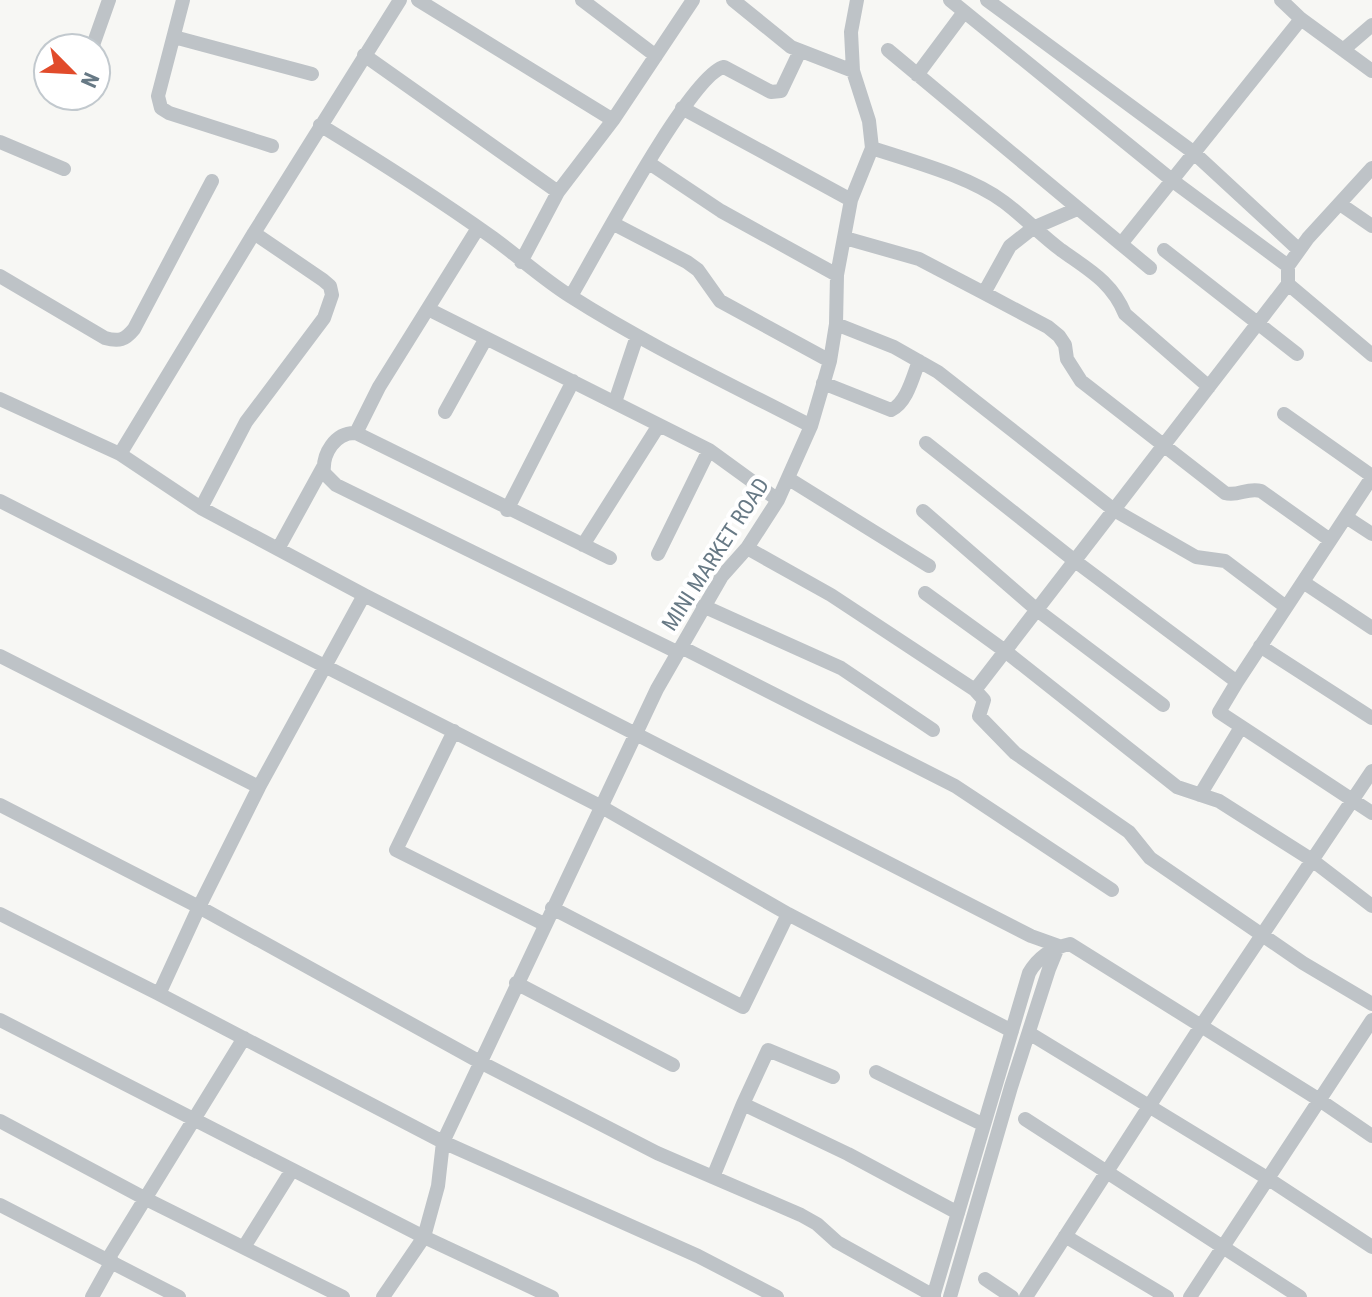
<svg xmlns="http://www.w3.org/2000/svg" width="1372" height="1297" viewBox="0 0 1372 1297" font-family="'Roboto Condensed',sans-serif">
  <rect width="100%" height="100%" fill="#f7f7f4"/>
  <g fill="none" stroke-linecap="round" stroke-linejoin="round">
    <path stroke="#bec3c7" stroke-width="14" d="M183 0 158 96 161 108 169 113 272 146
      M418 0 613 120
      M582 0 656 56
      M733 0 791 47 853 71
      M950 0 1173 181 1288 266
      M987 0 1193 152 1299 250
      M1281 0 1301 19 1372 71
      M174 37 312 74
      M92 48 109 0
      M888 50 1121 244 1301 19
      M1343 50 1372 25
      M364 55 558 192
      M917 75 964 12
      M682 108 851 200
      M320 125C379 161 437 198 493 238 519 257 543 279 570 296 647 345 730 384 811 426
      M0 142 64 169
      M872 148C914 162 969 176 1004 202 1024 217 1041 235 1061 250 1089 270 1112 282 1125 314L1209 387
      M649 163 721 211 837 275
      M1340 204 1372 226
      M614 224 687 262 698 270 720 301 830 361
      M478 228 379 387 356 433C335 432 322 454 324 473L336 485 677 652
      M254 233 400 0
      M845 238 919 259 984 293 1010 246 1033 228 1077 209
      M1121 244 1150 268
      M1164 250 1297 354
      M521 262 558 192 613 120 693 0
      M0 276 105 338C119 342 125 340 134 329L212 181
      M1288 284 1372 355
      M984 293 1048 327 1059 336 1065 345 1067 359 1081 381 1225 493C1238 497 1247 487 1261 491L1330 540
      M571 296C593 259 691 73 724 67L771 92 781 91 800 51
      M430 310 709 450 778 500
      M836 324 894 347 938 372 1114 510 1196 557 1225 561 1286 607
      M823 383 891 410C907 403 913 376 919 361
      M0 399 120 454 201 508 364 595 259 787
      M615 402 637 336
      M445 412 485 340
      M1284 414 1372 476
      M356 433 610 558
      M926 443 1075 561 1237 682 1219 712 1372 813
      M120 454 254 233 323 280 330 286 332 295 324 318 246 422 201 508
      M789 479 929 566
      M0 501 600 806 788 914 1012 1031
      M507 510 573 381
      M923 511 1037 610 1163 705
      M1346 517 1372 534
      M583 545 659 425
      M747 548 831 595 975 690 984 700 979 716 1015 753 1129 832 1150 858 1303 963 1372 1004
      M278 549 323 467
      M658 554 709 450
      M1303 582 1372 628
      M925 593 1005 651 1177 787 1219 801 1241 815 1312 860 1372 906
      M364 595 1031 936 1059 946
      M703 606 841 668 933 730
      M1260 646 1372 718
      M681 647 955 786 1112 890
      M0 656 259 787 199 907 159 994 0 914
      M1237 682 1372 477
      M975 690 1288 284V266L1308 238 1372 168
      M454 731 396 850 544 924
      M1200 795 1241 727
      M0 805 199 907 480 1062 657 1153 801 1215 817 1224 837 1242 934 1296
      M552 908 743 1007 788 914
      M516 983 673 1065
      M159 994 443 1142 698 1256 777 1297
      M0 1020 424 1237 552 1297
      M1029 1033 1267 1178 1372 1247
      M876 1072 984 1125
      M743 1104 768 1050 833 1077
      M1025 1119 1300 1297
      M0 1121 146 1199 343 1297
      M713 1177 743 1104 848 1154 958 1213
      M0 1205 179 1297
      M1065 1236 1167 1297
      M244 1247 292 1170
      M108 1259 244 1038
      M985 1279 1012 1297
      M92 1297 112 1261
      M383 1297 424 1237 438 1186 443 1142 657 689 722 576 747 548 778 500 811 426 830 361 836 324 837 275 851 200 872 148 869 121 853 71 851 32 857 0
      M933 1297 1029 973C1038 957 1052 948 1070 944L1318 1099 1372 1136
      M950 1297 1011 1087 1049 969 1058 947
      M1026 1297 1201 1026 1372 771
      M1190 1297 1372 1020"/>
  </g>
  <g text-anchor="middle" stroke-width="8" stroke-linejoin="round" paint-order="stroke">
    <g font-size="22" fill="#677985" stroke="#fff">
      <text transform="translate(715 554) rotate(-57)" y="8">MINI MARKET ROAD</text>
    </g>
  </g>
  <g transform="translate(72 72) rotate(114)"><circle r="38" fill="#ffffff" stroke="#c2c9ce" stroke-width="2"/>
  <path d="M0-6L14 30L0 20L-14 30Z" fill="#e14b2b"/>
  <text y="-12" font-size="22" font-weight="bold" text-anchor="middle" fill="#677985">N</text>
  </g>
</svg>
